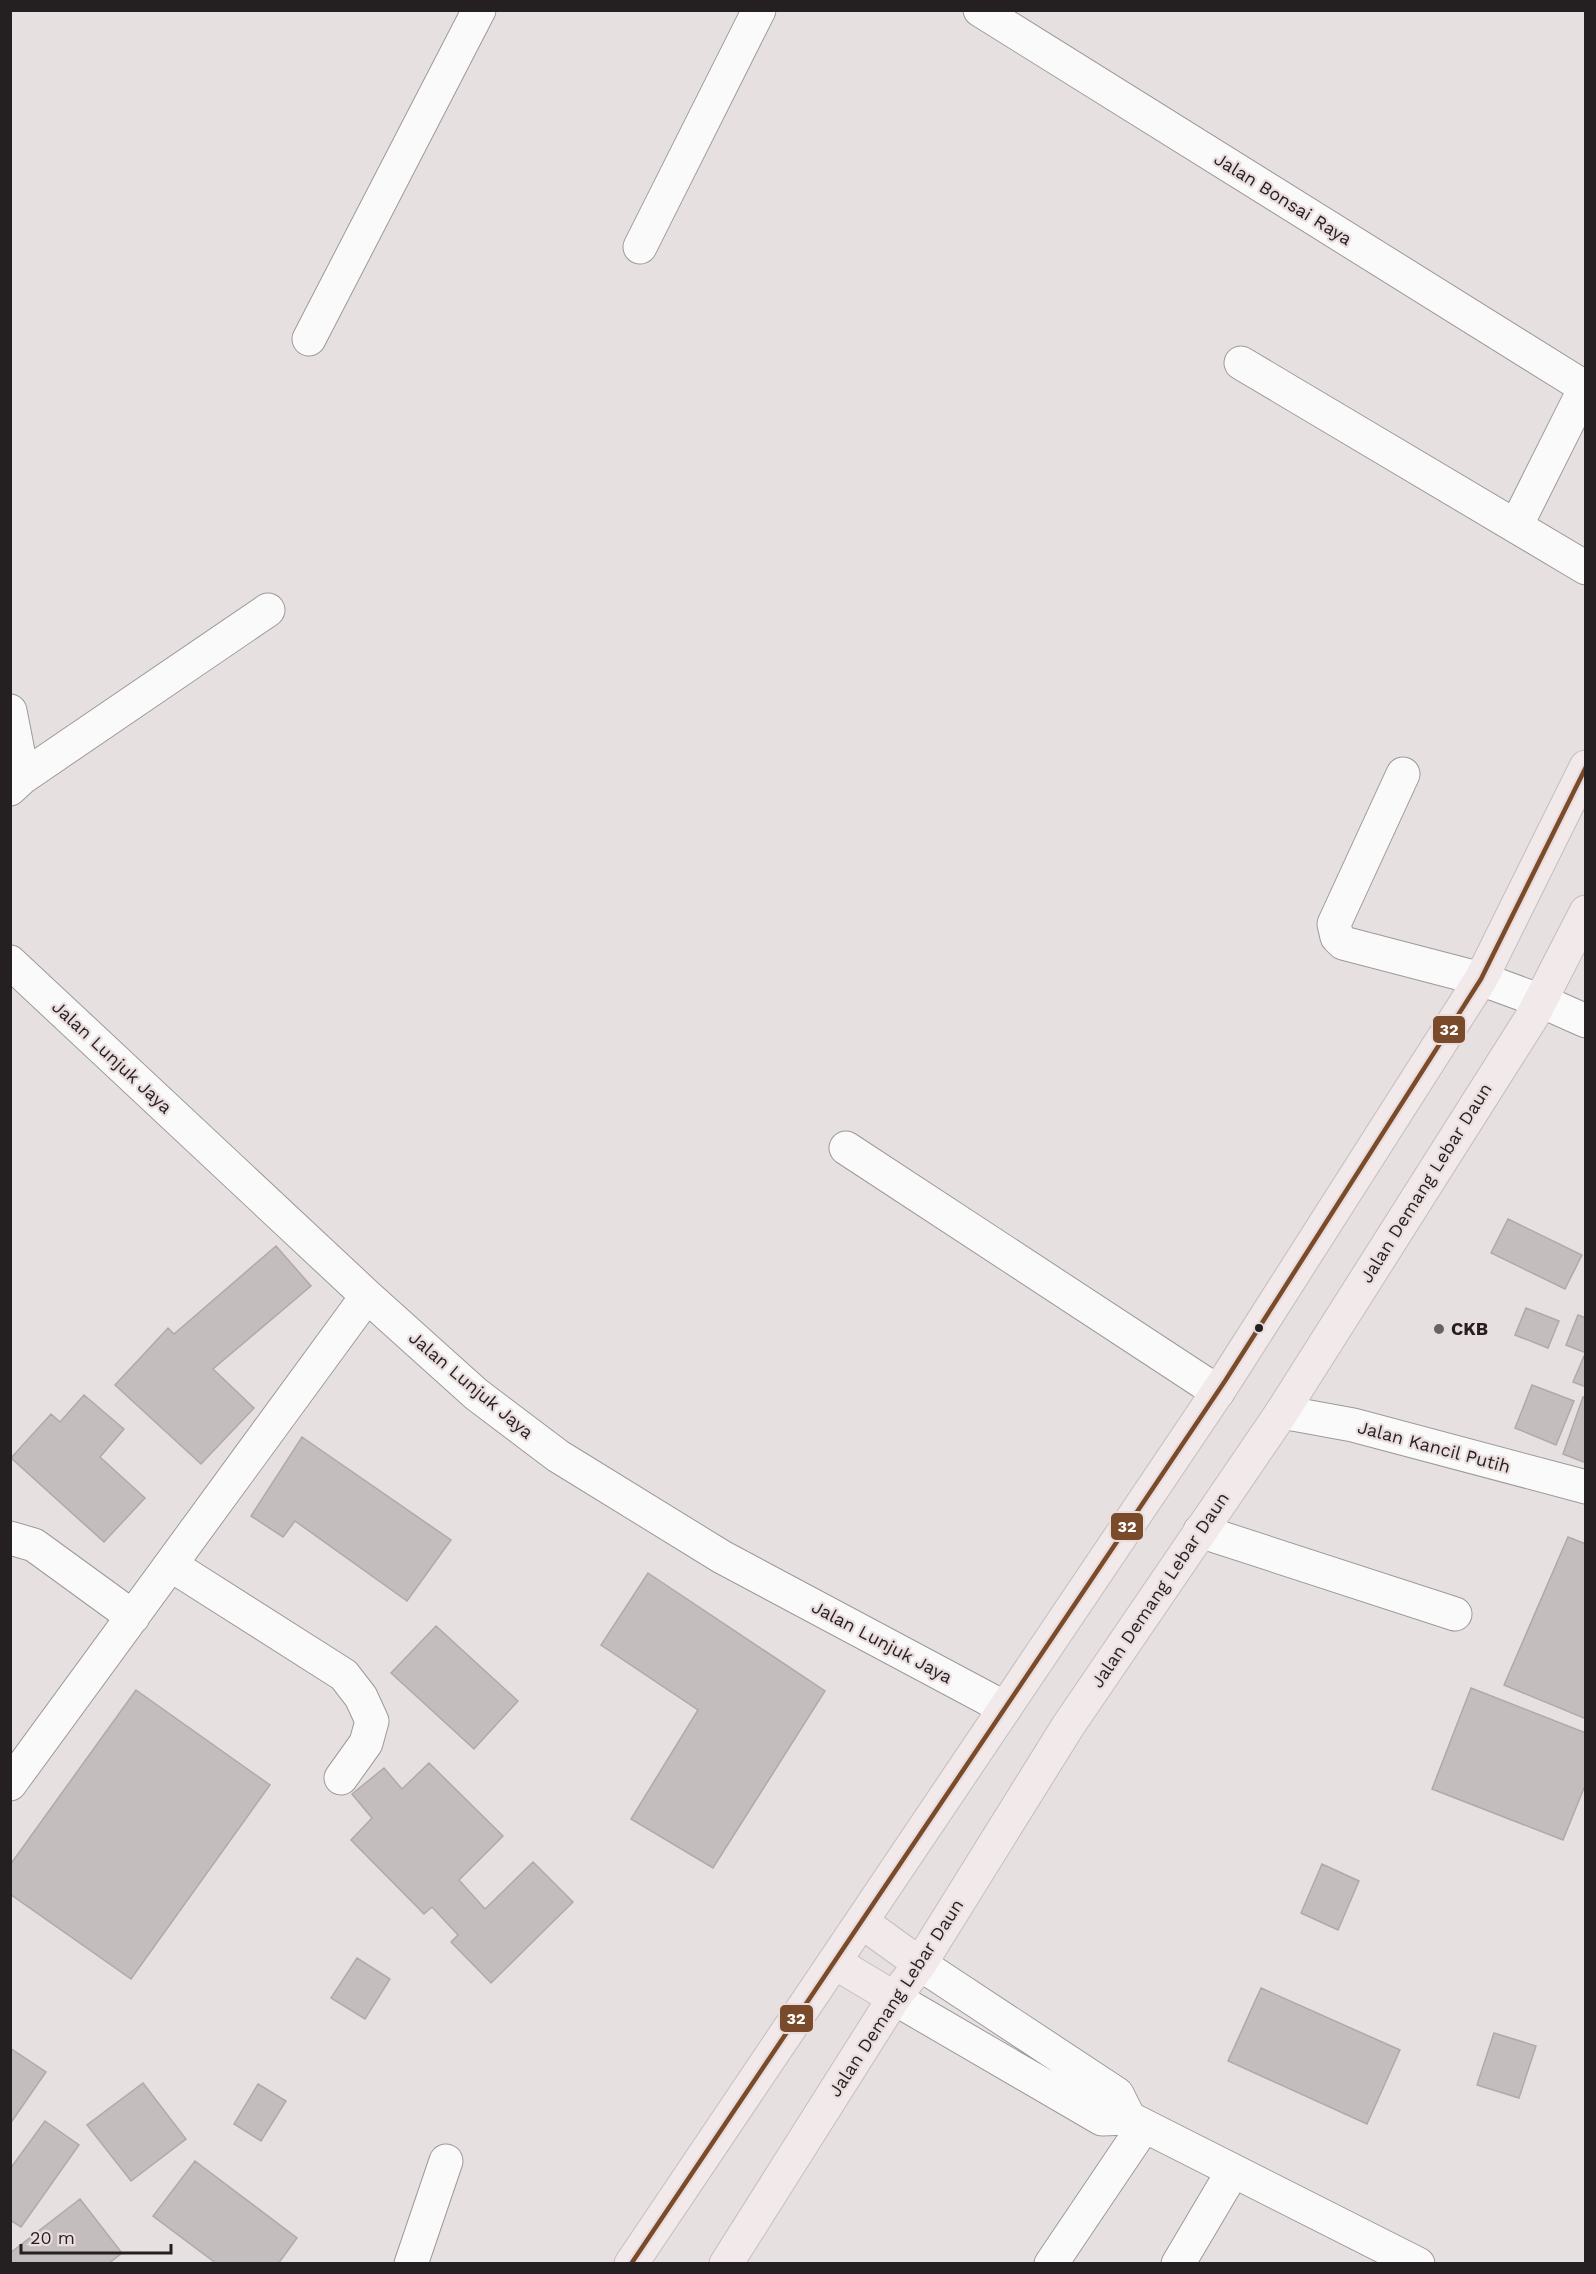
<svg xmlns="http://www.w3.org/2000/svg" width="1596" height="2274" viewBox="0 0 1596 2274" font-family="'Work Sans',sans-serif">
  <rect width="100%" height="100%" fill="#e7e0e0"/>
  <path fill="#c3bdbe" stroke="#afaaaa" stroke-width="1.5" d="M1508 1219 1582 1255 1565 1289 1491 1253Z
    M276 1246 311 1286 213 1369 254 1408 201 1464 115 1385 168 1328 174 1334Z
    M1526 1308 1559 1321 1548 1348 1515 1335Z
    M1578 1315 1586 1318V1353L1566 1345Z
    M1584 1356H1586V1387L1573 1382Z
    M1532 1385 1574 1401 1556 1445 1515 1428Z
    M84 1395 124 1429 100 1457 145 1498 104 1542 11 1458 51 1414 60 1422Z
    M1583 1397 1586 1398V1463L1563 1454Z
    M302 1437 451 1540 407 1601 295 1521 283 1537 251 1516Z
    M1568 1537 1586 1544V1719L1504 1685Z
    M648 1573 825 1691 713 1868 631 1819 698 1710 601 1645Z
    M436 1626 518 1701 474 1749 391 1673Z
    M1471 1688 1586 1733V1783L1563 1840 1432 1789Z
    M136 1690 270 1785 131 1979 10 1894V1865Z
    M429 1763 503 1836 459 1880 485 1909 533 1862 573 1902 491 1983 451 1942 458 1935 432 1907 424 1914 351 1840 372 1818 352 1794 384 1768 402 1789Z
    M1322 1864 1359 1881 1338 1930 1301 1913Z
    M357 1958 390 1979 365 2019 331 1998Z
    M1261 1988 1400 2050 1367 2124 1228 2061Z
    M1494 2033 1536 2046 1519 2098 1477 2085Z
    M10 2048 46 2072 10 2124Z
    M143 2083 186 2139 131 2181 87 2125Z
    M258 2084 286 2101 261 2141 234 2124Z
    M45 2121 79 2145 21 2227 10 2220V2169Z
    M195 2161 297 2238 278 2264H217L153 2216Z
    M80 2199 122 2253 108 2264H10V2253Z"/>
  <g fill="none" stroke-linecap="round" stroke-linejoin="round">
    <g stroke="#9e9999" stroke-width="35">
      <path id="minor" d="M980 10 1586 388
        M640 247 759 10
        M309 339 479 10
        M1241 363 1586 568
        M1516 526 1578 402
        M10 711 23 777
        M1403 774 1334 924 1337 937 1343 943 1481 979 1541 1001 1586 1021
        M10 789 23 777 268 610
        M10 962 367 1296 476 1394 558 1456 722 1557 1005 1708
        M846 1148 1218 1392
        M1282 1412 1353 1425 1586 1487
        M1200 1531 1455 1614
        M10 1538 34 1545 133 1617
        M171 1565 344 1675 361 1697 372 1721 366 1743 341 1778
        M10 1784 367 1296
        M920 1964 1117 2094 1129 2118
        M894 1998 1102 2119 1129 2118 1418 2264
        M411 2264 446 2161
        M1051 2264 1144 2126
        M1178 2264 1233 2171"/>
    </g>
    <g stroke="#c2bfbf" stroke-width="35">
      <path id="highway" d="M862 1922 920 1964
        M834 1962 894 1998
        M631 2264 1225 1381 1481 979 1586 767
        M726 2264 894 1998 920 1964 1068 1726 1282 1412 1532 1017 1586 912"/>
    </g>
    <use href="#minor" stroke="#fbfafa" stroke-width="33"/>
    <use href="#highway" stroke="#f1e9ea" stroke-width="33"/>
    <g stroke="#eadddd" stroke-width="9">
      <path id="bus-1" d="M631 2264 1225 1381 1481 979 1586 767"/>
    </g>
    <use href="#bus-1" stroke="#7a4b2a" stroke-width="4.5"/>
  </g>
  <circle fill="#241f20" stroke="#eadddd" stroke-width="2" cx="1259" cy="1328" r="5"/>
  <circle fill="#686363" stroke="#eadddd" stroke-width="2" cx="1439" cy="1329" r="6"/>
  <g text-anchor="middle" stroke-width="4.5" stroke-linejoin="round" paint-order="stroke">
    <g font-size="18" fill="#241f20" stroke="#eadddd">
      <text transform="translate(1283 199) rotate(32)" y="6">Jalan Bonsai Raya</text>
      <text transform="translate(112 1057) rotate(43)" y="6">Jalan Lunjuk Jaya</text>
      <text transform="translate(1426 1183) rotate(-58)" y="6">Jalan Demang Lebar Daun</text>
      <text transform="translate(471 1385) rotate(40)" y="6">Jalan Lunjuk Jaya</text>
      <text transform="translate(1434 1447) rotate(15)" y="6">Jalan Kancil Putih</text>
      <text transform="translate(1160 1590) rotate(-56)" y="6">Jalan Demang Lebar Daun</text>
      <text transform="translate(882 1642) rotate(28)" y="6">Jalan Lunjuk Jaya</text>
      <text transform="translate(896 1998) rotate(-57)" y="6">Jalan Demang Lebar Daun</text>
    </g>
    <g font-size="18" font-weight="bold" fill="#241f20" stroke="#eadddd" text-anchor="start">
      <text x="1451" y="1335">CKB</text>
    </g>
  </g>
  <g stroke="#eadddd" stroke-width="2">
    <rect x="1432" y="1015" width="34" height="29" rx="6" fill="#7a4b2a"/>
    <rect x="1110" y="1512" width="34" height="29" rx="6" fill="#7a4b2a"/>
    <rect x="779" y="2004" width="35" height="29" rx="6" fill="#7a4b2a"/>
  </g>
  <g font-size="16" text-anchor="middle" font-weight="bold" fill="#fff">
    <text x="1449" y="1035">32</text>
    <text x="1127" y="1532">32</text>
    <text x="796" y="2024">32</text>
  </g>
  <rect width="1596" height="2274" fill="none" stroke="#241f20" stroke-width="24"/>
  <path d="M21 2244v9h150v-9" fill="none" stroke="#241f20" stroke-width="3"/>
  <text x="30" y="2244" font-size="18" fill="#241f20" stroke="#eadddd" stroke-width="4.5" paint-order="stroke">20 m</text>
</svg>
